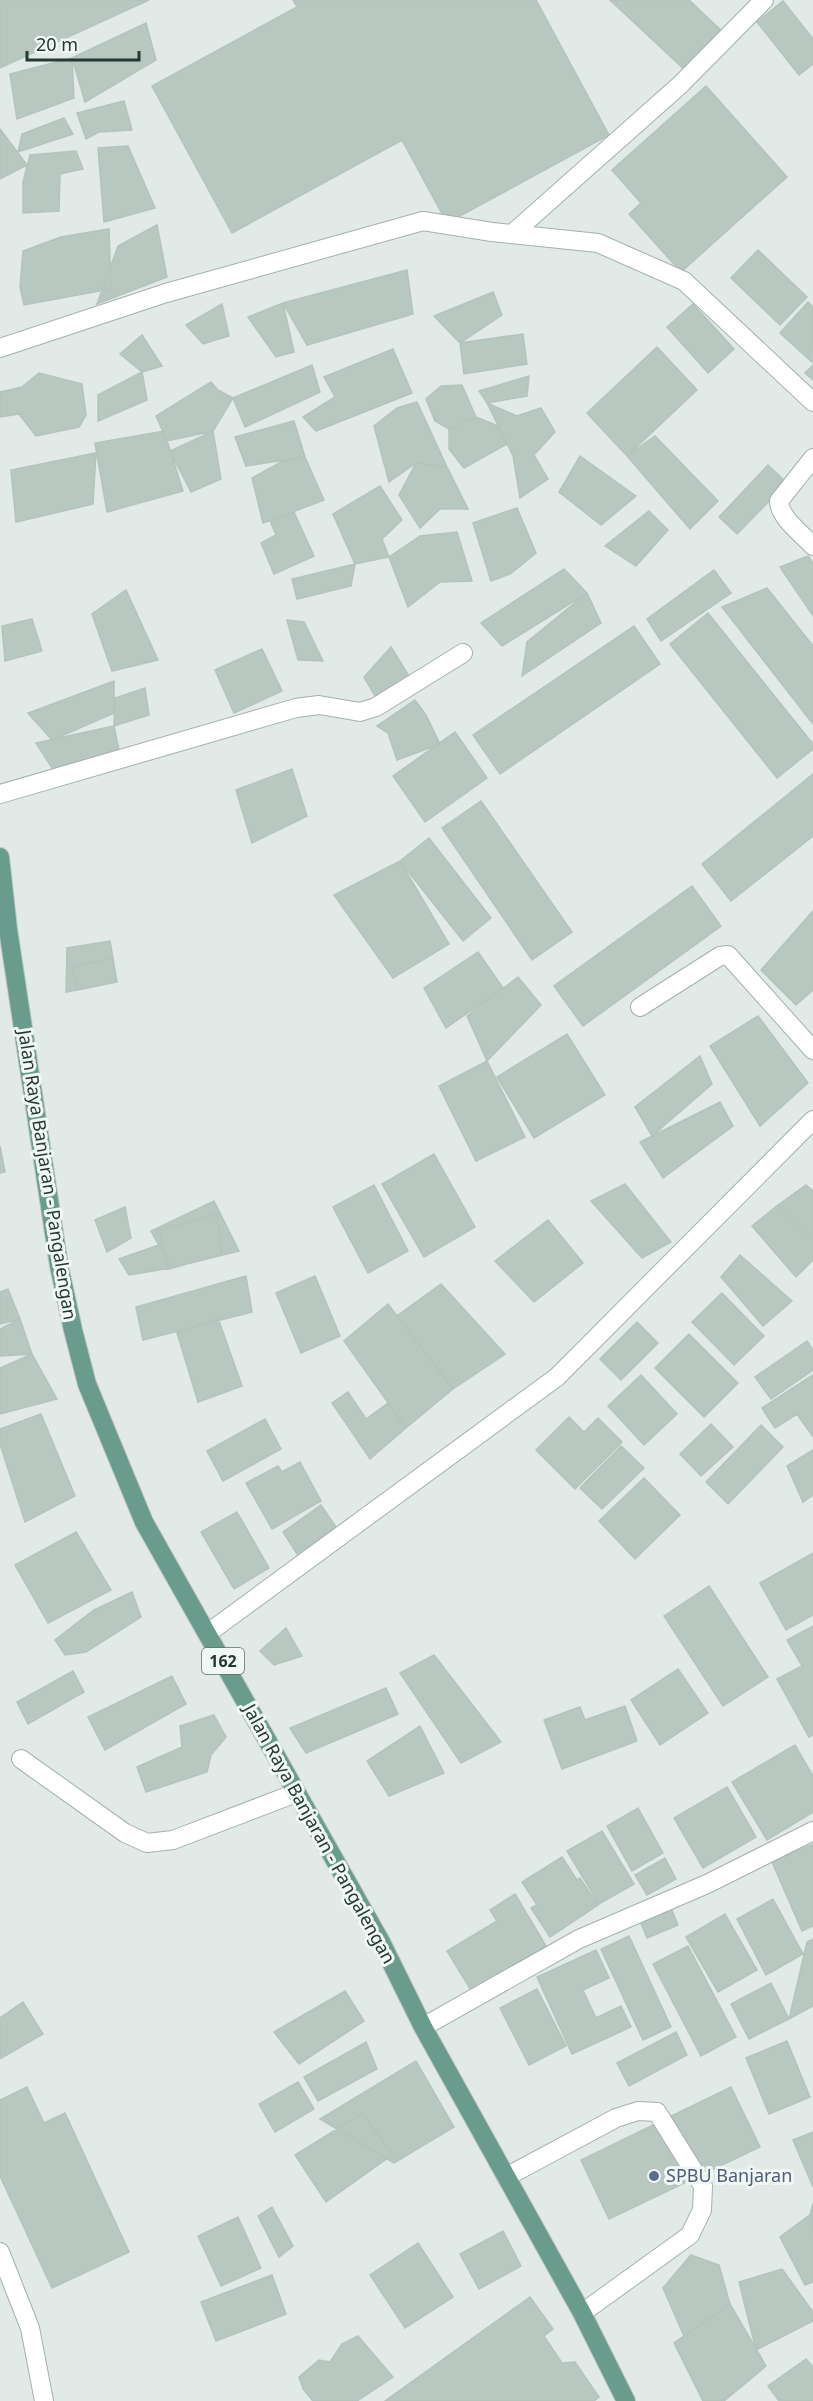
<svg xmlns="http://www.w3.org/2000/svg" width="813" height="2401" viewBox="0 0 813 2401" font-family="'Noto Sans',sans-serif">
  <rect width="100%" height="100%" fill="#e1eae6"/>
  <path fill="#b9c7c1" stroke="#b4c3bc" stroke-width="1.5" d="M0 0H149L0 68Z
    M293 0H536L609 135 447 223 402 140 232 233 152 86 297 7Z
    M610 0H689L726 35 689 74Z
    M783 1 813 39V64L799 75 757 22Z
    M146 23 156 60 85 102 72 58Z
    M72 58 74 98 17 119 10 74Z
    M706 86 787 177 681 272 629 214 641 203 612 170Z
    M124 101 132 130 99 132 86 139 77 113Z
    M64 118 73 134 18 152 22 134Z
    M0 129 27 165 0 179Z
    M128 146 155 208 104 222 98 148Z
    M76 151 83 169 60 174 59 211 23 213V182L30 155Z
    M157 225 167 277 97 304 118 246Z
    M109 229 111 289 24 305 20 287 23 251 61 237Z
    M758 250 807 297 780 325 731 278Z
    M407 270 413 314 307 345 283 303Z
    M493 292 502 315 460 343 434 316Z
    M808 302 813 307 812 362 780 333Z
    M283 303 294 352 276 357 248 317Z
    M222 304 229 336 203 344 186 325Z
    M693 304 734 349 708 373 667 327Z
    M523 334 527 364 464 374 460 343Z
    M142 335 162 366 142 372 120 354Z
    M657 347 697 390 627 456 587 413Z
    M393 349 412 393 316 431 303 417 335 397 324 377Z
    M312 365 320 392 245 427 233 398Z
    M813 365V380L805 373Z
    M142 372 147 400 98 421V395Z
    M39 373 82 384 86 415 79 427 36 436 19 414 0 417V392L22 387Z
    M529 376 527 396 487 403 479 391Z
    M211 382 218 390 233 398 213 431 167 441 156 416Z
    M462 385 476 417 449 429 435 421 426 399 441 386Z
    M417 402 447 467 416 463 389 482 374 426 397 408Z
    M487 403 517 416 541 408 555 432 534 455 548 479 520 498 513 456Z
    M476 417 496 425 507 444 464 468 449 449V429Z
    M294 421 305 457 246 466 235 437Z
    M164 431 183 491 107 512 95 443Z
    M213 431 221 479 191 492 170 451Z
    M655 436 718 501 690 529 627 456Z
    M96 453 93 504 16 522 11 470Z
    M580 456 636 496 601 525 559 492Z
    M305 457 324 500 263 523 252 478 281 462Z
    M416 463 447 467 468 509H440L420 528 399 495Z
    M768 465 787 483 737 534 719 517Z
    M380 486 402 520 382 539 389 557 355 564 333 514Z
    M517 508 536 553 510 574 491 581 473 523Z
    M649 511 668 530 636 566 605 546Z
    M294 512 314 556 274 574 261 543 276 535 270 521Z
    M457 532 472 581 440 582 408 607 389 557 420 536Z
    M808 556 813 563V616L780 567Z
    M355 564 351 586 297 599 292 579Z
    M564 569 587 593 502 646 481 623Z
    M714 570 731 593 661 641 647 619Z
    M767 588 813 646V724L722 607Z
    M126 590 158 660 112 671 92 614Z
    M587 593 601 623 522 676 527 642Z
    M708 613 813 744V749L777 778 670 644Z
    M32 619 42 651 5 661 2 626Z
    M287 620 304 622 323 661 298 660Z
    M634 626 660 664 500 774 473 735Z
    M391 647 409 676 376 698 364 677Z
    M262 649 282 691 234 713 215 670Z
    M114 681V713L52 740 28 713Z
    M145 688 149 715 114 726 115 698Z
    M415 700 426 715 440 744 397 760 388 733 377 726Z
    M114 726 120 755 54 771 36 743Z
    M455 732 487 778 425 822 393 776Z
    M292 769 307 816 252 843 236 790Z
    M813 774V836L731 901 702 864Z
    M481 801 572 932 532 960 442 828Z
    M429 838 491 918 463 941 400 861Z
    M400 861 449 944 393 978 334 895Z
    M692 886 721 926 583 1026 554 986Z
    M813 911V990L796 1005 761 970Z
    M110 941 117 982 66 992 67 948Z
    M478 952 503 988 446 1028 424 988Z
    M112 958 117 982 77 990 72 967Z
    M518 977 541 1005 487 1061 467 1016Z
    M758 1016 808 1083 760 1126 710 1046Z
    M567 1034 605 1095 534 1138 497 1077Z
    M700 1056 712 1084 652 1136 635 1107Z
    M487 1061 525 1137 476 1161 439 1086Z
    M720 1102 733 1126 663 1178 640 1142Z
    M0 1146 5 1172 0 1173Z
    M434 1154 475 1227 424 1257 382 1184Z
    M625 1184 671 1242 642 1258 591 1201Z
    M374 1185 408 1251 368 1273 333 1207Z
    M806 1185 813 1191V1240L778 1205Z
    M214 1201 239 1251 171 1268 151 1231Z
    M778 1205 813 1240V1260L796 1277 752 1226Z
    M125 1207 131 1238 107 1252 95 1220Z
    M217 1214 222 1254 169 1269 159 1230Z
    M548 1220 583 1263 534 1302 495 1261Z
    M159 1245 171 1268 129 1275 119 1259Z
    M740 1255 792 1301 763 1326 721 1277Z
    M246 1276 252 1312 143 1340 136 1307Z
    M315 1276 340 1336 301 1353 276 1293Z
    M441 1284 505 1354 453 1389 397 1316Z
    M8 1289 20 1319 0 1324V1292Z
    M722 1293 764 1336 734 1365 692 1322Z
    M388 1304 453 1389 406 1428 344 1341Z
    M218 1318 242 1386 198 1402 177 1333Z
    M20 1319 32 1354 0 1356V1329Z
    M637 1322 658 1343 621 1380 600 1359Z
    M689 1334 738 1383 704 1417 655 1368Z
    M807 1341 813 1350V1370L771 1399 755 1377Z
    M32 1354 57 1399 0 1414V1368Z
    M641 1375 677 1414 644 1445 608 1406Z
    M813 1375V1437L797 1414 775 1428 762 1408Z
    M348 1392 366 1419 388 1403 406 1428 370 1459 332 1403Z
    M41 1414 75 1496 25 1522 0 1444V1429Z
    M569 1417 584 1432 598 1418 622 1442 575 1489 536 1450Z
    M265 1419 281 1449 223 1481 207 1451Z
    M711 1424 733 1447 701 1476 680 1454Z
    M761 1425 783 1447 728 1504 706 1482Z
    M621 1446 644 1468 602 1509 580 1488Z
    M813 1450V1495L803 1502 787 1466Z
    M300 1462 321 1501 272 1529 246 1483 278 1466 282 1472Z
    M644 1478 680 1515 635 1559 599 1521Z
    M321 1505 336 1527 297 1554 283 1532Z
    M237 1512 269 1568 234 1589 201 1532Z
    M76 1532 111 1590 48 1623 15 1565Z
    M813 1553V1615L786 1630 760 1583Z
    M709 1586 768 1677 723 1706 664 1616Z
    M132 1592 141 1617 86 1652 65 1655 55 1640 94 1610Z
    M813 1626V1735L809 1737 777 1679 802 1666 787 1640Z
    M286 1628 302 1656 274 1665 260 1651Z
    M434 1655 501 1742 461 1763 400 1673Z
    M678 1669 708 1713 660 1745 631 1700Z
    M73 1671 84 1692 28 1724 17 1702Z
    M172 1676 186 1704 105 1750 88 1717Z
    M386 1688 398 1714 306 1753 290 1728Z
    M625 1706 637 1741 562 1769 544 1720 580 1707 585 1720Z
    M214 1715 226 1737 211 1755 207 1772 146 1792 137 1767 182 1747 180 1726Z
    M420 1726 444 1773 389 1796 367 1761Z
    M795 1745 813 1776V1812L767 1840 732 1782Z
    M727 1787 756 1837 703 1868 674 1818Z
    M638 1808 663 1853 632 1871 607 1826Z
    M602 1831 634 1884 599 1904 567 1851Z
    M813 1844V1926L802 1931 772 1862Z
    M562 1857 577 1880 580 1878 598 1905 550 1937 531 1908 537 1905 522 1882Z
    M665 1858 676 1879 647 1895 635 1875Z
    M515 1894 546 1946 472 1992 447 1951 497 1921 490 1910Z
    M773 1899 803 1954 766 1975 737 1919Z
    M669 1903 678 1925 647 1938 638 1916Z
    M725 1914 757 1970 718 1992 686 1937Z
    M629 1936 671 2027 643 2040 601 1949Z
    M813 1939V2006L789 2019 807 1942Z
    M688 1946 736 2037 701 2056 653 1964Z
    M596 1950 609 1978 583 1990 596 2018 621 2006 631 2027 572 2054 537 1977Z
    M771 1983 789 2019 749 2039 731 2004Z
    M537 1989 566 2046 529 2065 500 2008Z
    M345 1991 364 2021 299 2064 274 2032Z
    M23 2002 43 2034 0 2059V2018Z
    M676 2032 687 2055 629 2086 617 2063Z
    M787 2041 810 2097 769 2114 746 2058Z
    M366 2042 377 2069 318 2101 304 2077Z
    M416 2061 454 2127 394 2163 320 2119Z
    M298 2082 314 2109 275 2132 259 2104Z
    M27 2087 44 2123 65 2113 129 2252 52 2288 0 2176V2100Z
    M731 2087 760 2147 609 2219 581 2160Z
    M363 2113 392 2155 326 2202 295 2155Z
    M813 2132V2187L793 2140Z
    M813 2203V2239L810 2215Z
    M272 2207 293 2246 279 2257 258 2216Z
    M810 2215 813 2221V2282L805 2285 780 2237Z
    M238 2217 261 2268 221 2286 198 2236Z
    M503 2231 521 2266 479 2289 460 2254Z
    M418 2243 453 2297 405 2328 370 2275Z
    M691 2255 719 2265 730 2304 684 2336 663 2288Z
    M782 2269 813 2312V2321L756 2350 739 2282Z
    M272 2275 286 2314 216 2341 201 2302Z
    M530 2297 553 2329 544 2336 562 2363 575 2362 599 2397 594 2401H385Z
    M730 2304 766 2366 724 2401H703L674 2343Z
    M358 2336 393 2377 357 2401H313L303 2389 299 2377 319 2360 330 2362 342 2344Z
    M806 2359 813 2367V2401H779L768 2386Z"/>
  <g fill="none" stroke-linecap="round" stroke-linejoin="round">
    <g stroke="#a4b1ac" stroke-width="20">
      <path id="minor" d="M512 234 680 85 764 0
        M0 348 166 293 423 221 492 232 598 243 684 281 813 402
        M813 458 779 501C779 517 802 534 813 546
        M0 794 296 708 319 705 360 712 376 707 463 653
        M640 1007 720 956 728 955 813 1050
        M208 1633 557 1377 813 1120
        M21 1759 125 1833 147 1843 173 1840 296 1793
        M423 2027 579 1939 707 1884 813 1831
        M506 2177 616 2118 638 2111 657 2112 703 2186 702 2210 690 2235 582 2313
        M0 2252 30 2328 44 2401"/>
    </g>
    <g stroke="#bdc4c2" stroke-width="20">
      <path id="major" d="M0 857 8 929 59 1266 73 1330 87 1384 144 1522 381 1942 423 2027 582 2313 626 2401"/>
    </g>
    <use href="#minor" stroke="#fff" stroke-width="18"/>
    <use href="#major" stroke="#699c8d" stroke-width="18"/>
  </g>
  <circle fill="#5c6f8a" stroke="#f1f7f4" stroke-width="2" cx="654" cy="2176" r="6"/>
  <g text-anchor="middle" stroke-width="6" stroke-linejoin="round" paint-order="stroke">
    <rect fill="#f1f7f4" stroke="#61726c" stroke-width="1.5" x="202" y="1648" width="42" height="26" rx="4.5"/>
    <g font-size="16" font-weight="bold" fill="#233932">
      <text x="223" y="1667">162</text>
    </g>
    <g font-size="18" fill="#233932" stroke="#f1f7f4">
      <text transform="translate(47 1175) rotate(81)" y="6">Jalan Raya Banjaran - Pangalengan</text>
      <text transform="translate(319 1834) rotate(61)" y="6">Jalan Raya Banjaran - Pangalengan</text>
    </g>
    <g font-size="18" fill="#4e5e75" stroke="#f1f7f4" text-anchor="start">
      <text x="666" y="2182">SPBU Banjaran</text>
    </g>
  </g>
  <path d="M27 51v9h112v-9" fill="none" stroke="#233932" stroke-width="3"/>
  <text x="36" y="51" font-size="18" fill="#233932" stroke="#f1f7f4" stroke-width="4.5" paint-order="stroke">20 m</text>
</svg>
